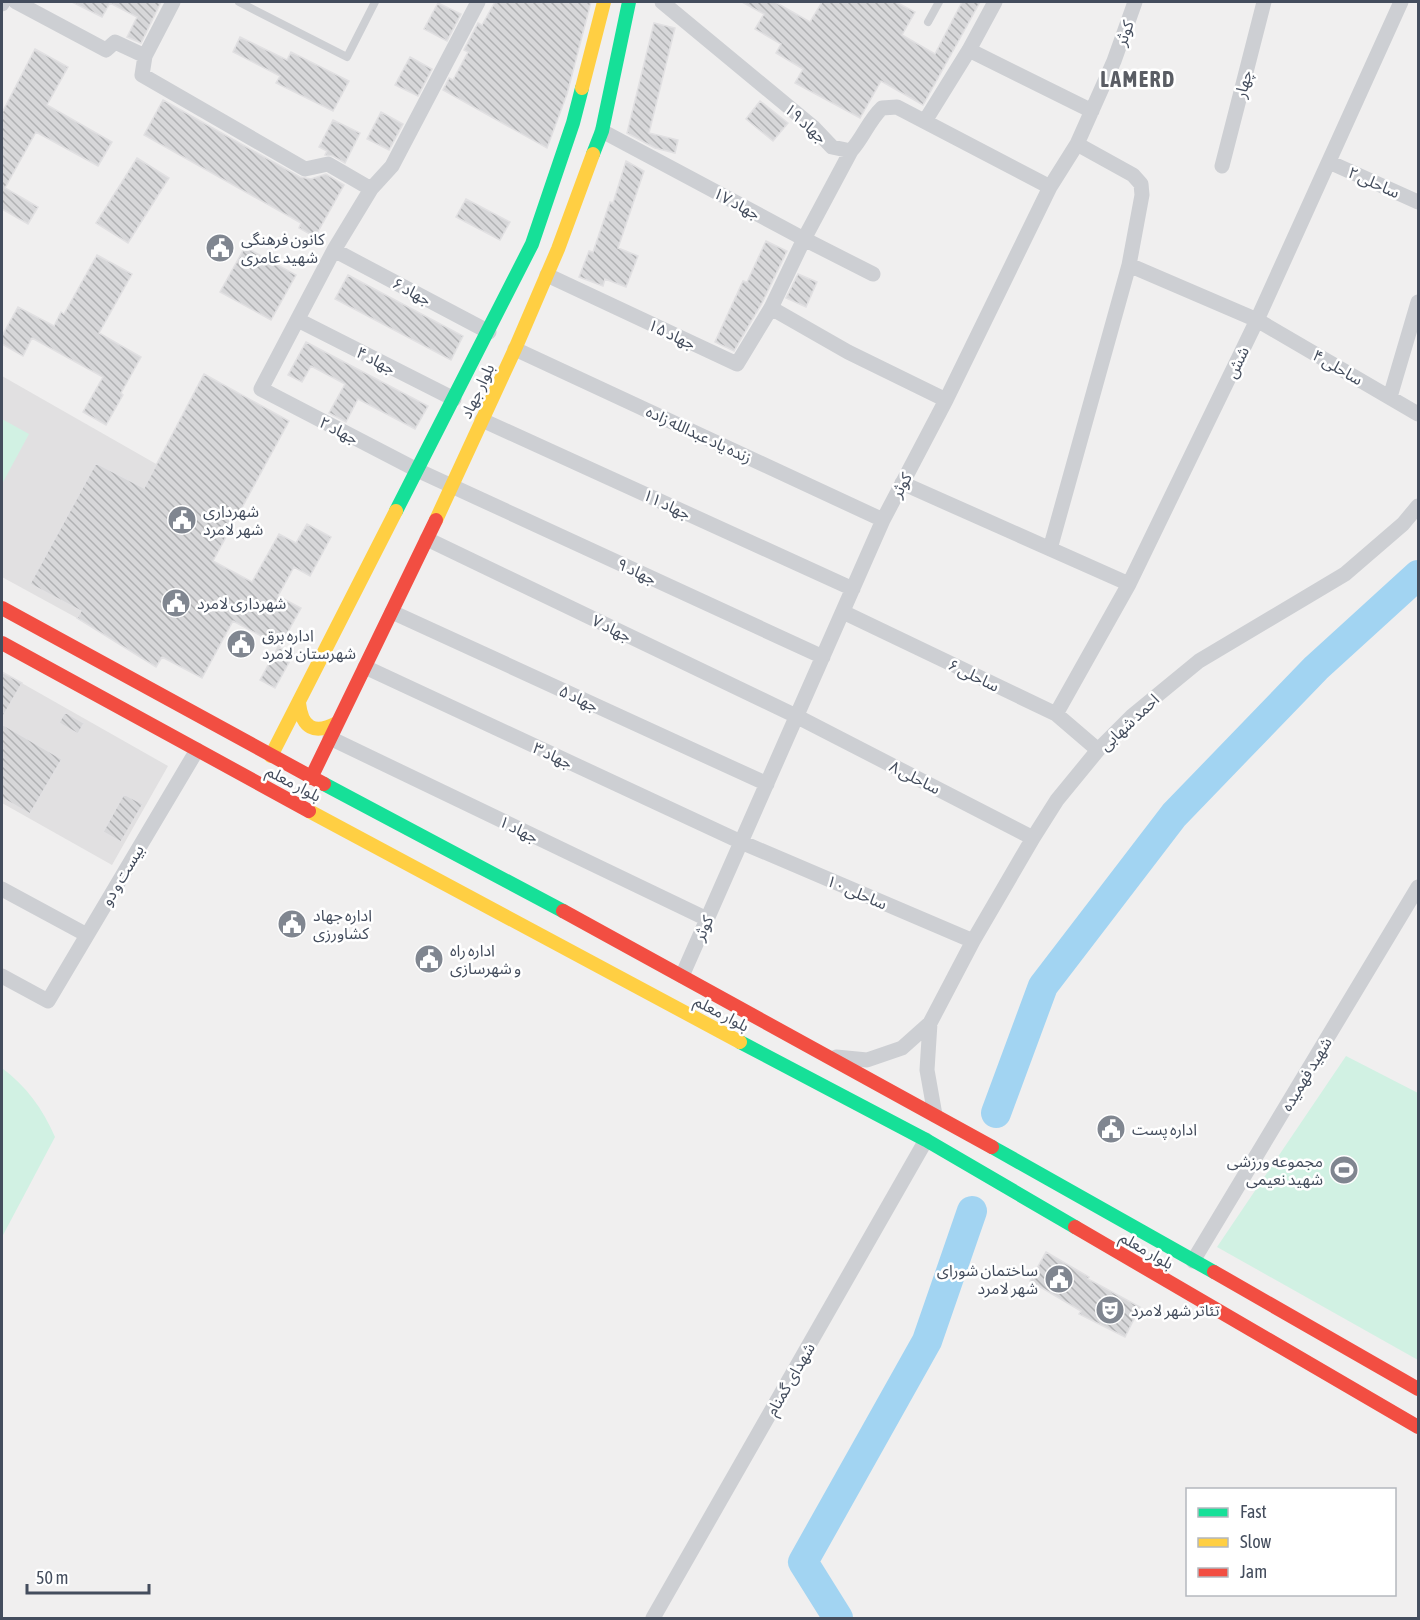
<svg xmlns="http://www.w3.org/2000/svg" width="1420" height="1620" viewBox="0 0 1420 1620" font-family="'Asap Condensed','Noto Sans Arabic',sans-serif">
  <defs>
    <pattern id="building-back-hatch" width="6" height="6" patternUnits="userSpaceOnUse" patternTransform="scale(1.5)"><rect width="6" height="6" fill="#d7d7d9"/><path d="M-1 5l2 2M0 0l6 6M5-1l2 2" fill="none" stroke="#b0b1b3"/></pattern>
  </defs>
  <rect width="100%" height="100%" fill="#f0efef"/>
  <path fill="#e1e0e1" d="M2 376 158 465 77 618 2 577Z
    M4 673 168 766 112 865 2 803V678Z"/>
  <path fill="#d1f1e3" d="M2 419 29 434 2 484Z
    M1346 1056 1418 1093V1360L1217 1247Z
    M2 1068C26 1086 43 1109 55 1137L2 1237Z"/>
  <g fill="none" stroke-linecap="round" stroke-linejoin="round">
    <path stroke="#a2d4f2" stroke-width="30" d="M996 1113 1043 986 1174 815 1316 668 1418 575
      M838 1618 803 1562 927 1341 972 1211"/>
  </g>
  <path fill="url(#building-back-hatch)" stroke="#e1e0e2" stroke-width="1.5" d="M72 2H161L141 43 127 37 137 17 110 3 102 17Z
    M495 2H591L567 94 547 148 443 90 449 78 453 80 468 52 464 50 478 23 482 25Z
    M742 2H775L810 22 822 2H896L915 12 902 35 935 54 962 2H980L923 105 881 81 860 118 795 83 803 69 776 53 781 44 755 29 764 14Z
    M438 3 461 14 447 41 424 29Z
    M654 23 675 28 649 133 678 140 675 153 655 148 627 133Z
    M240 37 287 60 291 52 349 81 333 111 276 83 280 76 233 52Z
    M35 49 68 67 47 105 112 142 98 166 36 132 5 188 38 207 28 224 2 209V113Z
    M410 57 432 69 418 96 395 85Z
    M163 100 300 177 311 179 326 174 344 185 315 237 299 228 301 223 144 135Z
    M760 101 788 123 773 141 746 119Z
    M381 112 403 124 389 150 367 139Z
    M333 120 360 133 345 163 333 156 325 155 327 151 319 147Z
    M137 158 169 178 128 243 96 223Z
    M626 161 644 171 618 248 638 256 626 287 605 279 603 286 579 277 589 251 593 252 610 202 613 203Z
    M466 199 510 222 500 240 456 217Z
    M766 241 787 251 762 303 734 351 715 342 743 281 747 282Z
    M245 247 296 275 271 320 220 292Z
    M97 255 132 274 99 333 141 357 121 393 123 395 106 425 83 412 103 377 32 338 23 356 2 344V336L18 307 54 326 61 312 64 314Z
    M798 274 817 282 806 307 786 298Z
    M348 275 463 336 451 360 335 299Z
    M306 342 428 406 415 429 358 399 346 422 329 413 345 384 311 366 302 382 288 375Z
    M204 374 289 421 213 561 252 582 279 534 296 543 307 524 331 537 310 576 294 567 278 596 301 608 280 646 233 621 202 678 162 657 156 667 77 618 81 611 30 584 96 463 144 488Z
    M278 647 293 655 275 688 260 680Z
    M2 672 22 683 2 718Z
    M65 712 84 723 78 734 59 723Z
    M2 724 62 759 30 814 2 798Z
    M124 794 143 804 121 842 103 832Z
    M1046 1252 1089 1277 1088 1279 1140 1307 1125 1337 1079 1314 1081 1311 1030 1281Z"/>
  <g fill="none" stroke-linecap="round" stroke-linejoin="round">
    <path stroke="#cdcfd3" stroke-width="8" d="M239 2 347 57 375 2
      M928 22 939 2"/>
    <path stroke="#cdcfd3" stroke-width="15" d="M16 2 106 50 115 42 145 56 142 75 305 169 328 164 371 189
      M478 2 392 166 371 189 334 250 261 389 417 470 823 657
      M662 2 813 127 832 147 851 151C863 138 869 120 882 108L897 107 1050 187
      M2 4 3 2
      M969 50 1092 111
      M145 56 173 2
      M925 121 969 50 995 2
      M851 151 804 239 873 274
      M1329 162 1418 202
      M1222 166 1264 2
      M334 250 489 332
      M1129 265 1257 320 1418 414
      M547 275 737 364 771 308 804 239 602 131
      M771 308 848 352 946 400
      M298 320 454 399
      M515 349 883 520
      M1390 397 1418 302
      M482 420 853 589
      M902 483 1129 584
      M427 539 796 716 1033 838
      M1050 549 1129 265 1142 195 1141 184 1133 175 1077 144
      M392 612 767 784
      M843 612 1056 714 1098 750
      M365 667 741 842 973 941
      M1056 714 1129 584 1257 320 1401 2
      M330 738 707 919
      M2 889 87 935
      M2 976 48 1001 197 750
      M682 976 883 520 946 400 1050 187 1077 144 1114 61 1135 2
      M930 1023 927 1070 935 1115
      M836 1057 867 1060 902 1048 930 1023 973 941 1033 838 1057 800 1098 750 1132 716 1199 661 1345 574 1403 524 1418 506
      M1193 1261 1418 887
      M653 1618 926 1140"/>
    <path stroke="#16e098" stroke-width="14" d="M593 154 602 131 629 2
      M396 511 532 244 573 123 582 88
      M324 784 563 911
      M740 1042 926 1140 1075 1227
      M992 1147 1214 1272"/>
    <path stroke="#ffcf43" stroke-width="14" d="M582 88 604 2
      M436 520 515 349 558 249 593 154
      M299 703C302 728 314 735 337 723
      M271 756 396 511
      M309 811 740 1042"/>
    <path stroke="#f24e42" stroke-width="14" d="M2 608 324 784
      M2 643 309 811
      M311 778 436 520
      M563 911 992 1147
      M1075 1227 1418 1427
      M1214 1272 1418 1389"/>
  </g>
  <defs>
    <g id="civic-disc" transform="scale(1.5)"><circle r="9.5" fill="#808690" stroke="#fff"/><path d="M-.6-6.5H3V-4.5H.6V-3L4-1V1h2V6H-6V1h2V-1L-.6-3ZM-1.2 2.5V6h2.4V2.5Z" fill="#fff"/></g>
    <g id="stadium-disc" transform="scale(1.5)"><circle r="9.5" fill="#808690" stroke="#fff"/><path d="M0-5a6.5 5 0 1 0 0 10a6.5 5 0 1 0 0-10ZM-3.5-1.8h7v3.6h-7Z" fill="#fff"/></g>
    <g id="theatre-disc" transform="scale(1.5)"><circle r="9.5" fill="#808690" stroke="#fff"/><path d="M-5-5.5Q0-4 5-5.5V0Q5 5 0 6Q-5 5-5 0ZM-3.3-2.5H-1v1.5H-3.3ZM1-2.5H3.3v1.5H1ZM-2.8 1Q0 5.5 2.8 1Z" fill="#fff"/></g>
  </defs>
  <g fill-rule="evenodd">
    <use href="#civic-disc" x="220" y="248"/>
    <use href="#civic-disc" x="182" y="520"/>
    <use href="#civic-disc" x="176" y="603"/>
    <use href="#civic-disc" x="241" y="644"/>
    <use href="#civic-disc" x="292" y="924"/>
    <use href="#civic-disc" x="429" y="959"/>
    <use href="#civic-disc" x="1111" y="1129"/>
    <use href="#stadium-disc" x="1344" y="1170"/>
    <use href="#civic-disc" x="1059" y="1279"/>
    <use href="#theatre-disc" x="1110" y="1310"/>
  </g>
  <g text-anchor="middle" stroke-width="5" stroke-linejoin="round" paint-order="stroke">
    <g font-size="16" fill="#444d5d" stroke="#fff">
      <text transform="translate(1124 33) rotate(-71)" y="6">کوثر</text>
      <text transform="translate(1243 84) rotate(-76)" y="6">چهار</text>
      <text transform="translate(806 123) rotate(42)" y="6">جهاد ۱۹</text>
      <text transform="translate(1374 182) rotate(24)" y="6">ساحلی ۲</text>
      <text transform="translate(737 203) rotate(28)" y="6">جهاد ۱۷</text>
      <text transform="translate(412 291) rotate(28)" y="6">جهاد ۶</text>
      <text transform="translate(672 334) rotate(25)" y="6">جهاد ۱۵</text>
      <text transform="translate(376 360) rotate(27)" y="6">جهاد ۴</text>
      <text transform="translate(1237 362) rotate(-64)" y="6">شش</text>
      <text transform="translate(1338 367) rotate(30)" y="6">ساحلی ۴</text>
      <text transform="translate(477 391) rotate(-65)" y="6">بلوار جهاد</text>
      <text transform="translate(339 430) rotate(27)" y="6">جهاد ۲</text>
      <text transform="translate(699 434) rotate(25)" y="6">زنده یاد عبدالله زاده</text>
      <text transform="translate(901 485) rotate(-62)" y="6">کوثر</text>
      <text transform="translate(667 504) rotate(25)" y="6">جهاد ۱۱</text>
      <text transform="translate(637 571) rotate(25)" y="6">جهاد ۹</text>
      <text transform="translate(612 628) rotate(26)" y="6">جهاد ۷</text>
      <text transform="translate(974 675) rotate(26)" y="6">ساحلی ۶</text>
      <text transform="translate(579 698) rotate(25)" y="6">جهاد ۵</text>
      <text transform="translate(1129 722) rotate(-43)" y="6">احمد شهابی</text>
      <text transform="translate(553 755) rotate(25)" y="6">جهاد ۳</text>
      <text transform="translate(915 777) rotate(27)" y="6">ساحلی ۸</text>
      <text transform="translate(294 783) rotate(28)" y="6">بلوار معلم</text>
      <text transform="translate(519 829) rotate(26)" y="6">جهاد ۱</text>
      <text transform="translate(122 875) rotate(-59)" y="6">بیست و دو</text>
      <text transform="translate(857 892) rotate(23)" y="6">ساحلی ۱۰</text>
      <text transform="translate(703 928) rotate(-66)" y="6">کوثر</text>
      <text transform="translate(722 1013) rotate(28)" y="6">بلوار معلم</text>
      <text transform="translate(1306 1074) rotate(-59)" y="6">شهید فهمیده</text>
      <text transform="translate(1147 1250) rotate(30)" y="6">بلوار معلم</text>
      <text transform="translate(790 1379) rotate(-60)" y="6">شهدای گمنام</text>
    </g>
    <g font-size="16" fill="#444d5d" stroke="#fff" text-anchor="start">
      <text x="241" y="245">کانون فرهنگی<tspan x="241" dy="18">شهید عامری</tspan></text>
      <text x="203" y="517">شهرداری<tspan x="203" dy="18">شهر لامرد</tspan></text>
      <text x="197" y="609">شهرداری لامرد</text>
      <text x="262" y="641">اداره برق<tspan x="262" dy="18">شهرستان لامرد</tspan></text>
      <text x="313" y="921">اداره جهاد<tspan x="313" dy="18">کشاورزی</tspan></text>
      <text x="450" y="956">اداره راه<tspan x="450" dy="18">و شهرسازی</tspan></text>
      <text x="1132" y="1135">اداره پست</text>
      <text x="1323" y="1167" text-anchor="end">مجموعه ورزشی<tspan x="1323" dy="18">شهید نعیمی</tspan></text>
      <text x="1038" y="1276" text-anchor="end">ساختمان شورای<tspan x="1038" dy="18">شهر لامرد</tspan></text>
      <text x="1131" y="1316">تئاتر شهر لامرد</text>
    </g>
    <g font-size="22" font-weight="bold" letter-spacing="1.5" fill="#5a5d64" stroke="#fff">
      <text x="1138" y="87">LAMERD</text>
    </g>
  </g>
  <rect width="1420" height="1620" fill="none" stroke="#444d5d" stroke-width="6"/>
  <rect x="1186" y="1488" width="210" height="108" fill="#ffffff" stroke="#b4b8be" stroke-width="1.5"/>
  <rect x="1198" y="1508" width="30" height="9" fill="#16e098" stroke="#b4b8be" stroke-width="1.5"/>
  <text x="1240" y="1518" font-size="18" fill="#444d5d">Fast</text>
  <rect x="1198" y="1538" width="30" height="9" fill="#ffcf43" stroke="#b4b8be" stroke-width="1.5"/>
  <text x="1240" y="1548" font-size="18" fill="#444d5d">Slow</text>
  <rect x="1198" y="1568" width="30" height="9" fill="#f24e42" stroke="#b4b8be" stroke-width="1.5"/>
  <text x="1240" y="1578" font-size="18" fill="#444d5d">Jam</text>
  <path d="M27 1584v9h122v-9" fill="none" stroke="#444d5d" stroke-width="3"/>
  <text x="36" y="1584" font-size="18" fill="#444d5d" stroke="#ffffff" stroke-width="4.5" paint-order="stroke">50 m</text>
</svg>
